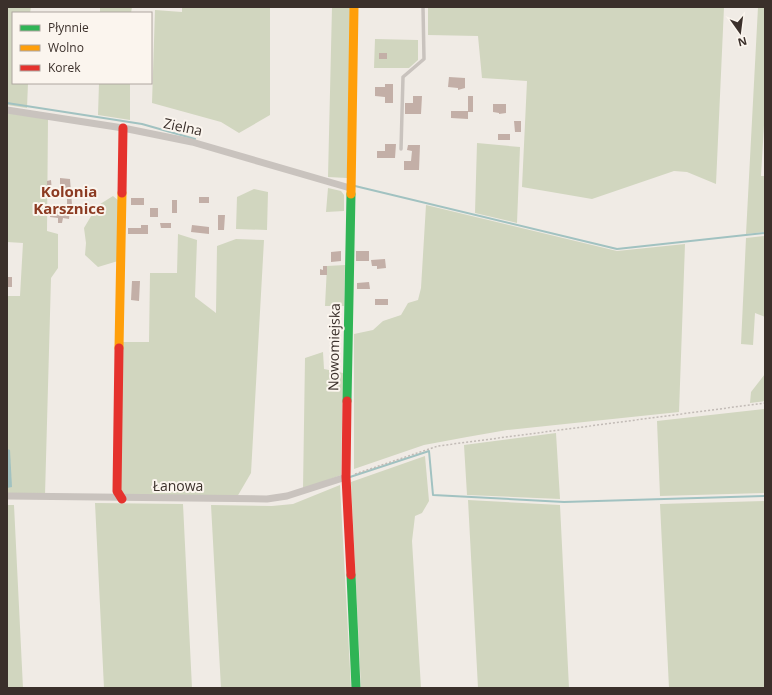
<svg xmlns="http://www.w3.org/2000/svg" width="772" height="695" viewBox="0 0 772 695" font-family="'Open Sans',sans-serif">
  <rect width="100%" height="100%" fill="#f0ebe5"/>
  <path fill="#d1d6bf" d="M7 7H31L30 13H13V83H28L27 108 7 105Z
    M100 7H132L131 13H100Z
    M182 7H270V115L239 133 221 122 152 103 155 10 182 12Z
    M332 7H351L347 178 328 177Z
    M428 7H724L716 184 687 172 674 171 592 199 522 187 527 81 482 78 478 36 428 35Z
    M758 7H765V108L761 176H765V232L746 234Z
    M375 39 418 40V60L409 68H374Z
    M99 83H130V120L98 115Z
    M7 113 48 119 47 231 58 234V268L51 278 45 495H7V296H20L23 243 7 242Z
    M477 143 520 147 517 223 475 213Z
    M328 188 341 191 344 195V211L326 212Z
    M254 189 268 192 267 230 236 229 237 197Z
    M113 196 119 201 118 261 98 267 85 255 86 243 84 228 97 206Z
    M426 205 617 251 685 244 679 412 507 430 467 437 424 445 354 469V334L373 330 383 321 401 315 408 303 418 300 421 288Z
    M178 234 197 240 195 297 216 313 217 246 236 239 264 240 251 473 237 497H124L121 492V342H149L150 273H177Z
    M765 236V317L755 313 753 345 741 344 746 238Z
    M345 265 344 306H325L327 266Z
    M323 352 324 369 343 373 341 475 303 489 305 358Z
    M765 374V401L750 403 751 392Z
    M765 409V493L660 496 657 421Z
    M556 433 560 499 467 495 464 445Z
    M425 456 429 501 422 513 415 516 412 541 421 688H361L351 482Z
    M340 485 351 688H221L211 505 272 506 293 504Z
    M468 500 560 505 569 688H478Z
    M765 501V688H669L660 504Z
    M95 503 183 504 192 688H104Z
    M7 505H14L23 688H7Z"/>
  <path fill="#a1c2c1" d="M7 449 10 450 12 487 7 488Z"/>
  <g fill="none" stroke-linecap="round" stroke-linejoin="round">
    <path stroke="#a1c2c1" stroke-width="2" d="M7 103 142 124 195 139
      M355 186 617 249 765 233
      M350 477 429 451 433 495 564 502 765 496"/>
  </g>
  <path fill="#c3afa7" d="M379 53H387V59H379Z
    M449 77 465 78V88L458 90V88L448 87Z
    M385 84H393V103H385V97L375 96V87H385Z
    M413 96H422L421 114H405V103H413Z
    M468 96H473V112H468V119L451 118V111H468Z
    M493 104H506V113L499 114V113L493 112Z
    M514 121H521V132H515Z
    M498 134H510V140H498Z
    M385 144H396L395 158H377V151H385Z
    M408 145H420L419 170H404V161H411L412 151 407 150Z
    M60 178 70 179 72 205H67V192H64V188H60Z
    M51 180 52 192H47V181Z
    M199 197H209V203H199Z
    M131 198H144V205H131Z
    M172 200H177V213H172Z
    M150 208H158V217H150Z
    M50 209 70 210 69 219 63 218 62 223H58V218L50 217Z
    M218 215H225L224 230H218Z
    M160 223H171V228H161Z
    M141 225H148V234H128V228H141Z
    M192 225 209 227V234L191 232Z
    M341 251V261L331 262V252Z
    M356 251H369V261H356Z
    M385 259 386 268 377 269V266H372L371 260Z
    M323 266H327V275H320V269L323 270Z
    M7 277H12V287H7Z
    M132 281H140L139 301 131 300Z
    M369 282 370 289H357V283Z
    M375 299H388V305H375Z"/>
  <g fill="none" stroke-linecap="round" stroke-linejoin="round">
    <path stroke="#c2bbb6" stroke-width="1.5" stroke-dasharray="2 2" stroke-linecap="butt" d="M355 474 438 446 765 403"/>
    <path stroke="#c9c3be" stroke-width="3.5" d="M401 149 403 77 424 59 423 7"/>
    <path stroke="#c9c3be" stroke-width="7" d="M7 110 123 128 192 142 350 188
      M7 496 267 499 287 496 346 477"/>
    <path stroke="#30b455" stroke-width="9" d="M347 401 351 194
      M351 575 356 688"/>
    <path stroke="#ff9f0a" stroke-width="9" d="M351 194 354 7
      M119 348 122 193"/>
    <path stroke="#e5322d" stroke-width="9" d="M122 193 123 128
      M119 348 117 491 122 499
      M347 401 346 477 351 575"/>
  </g>
  <g text-anchor="middle" stroke-width="4" stroke-linejoin="round" paint-order="stroke">
    <g font-size="14" fill="#3b302b" stroke="#fbf5ee">
      <text transform="translate(183 127) rotate(12)" y="5">Zielna</text>
      <text transform="translate(334 347) rotate(-89)" y="5">Nowomiejska</text>
      <text x="178" y="491">Łanowa</text>
    </g>
    <g font-size="15" font-weight="bold" fill="#8c3b22" stroke="#fbf5ee">
      <text x="69" y="197">Kolonia<tspan x="69" dy="17">Karsznice</tspan></text>
    </g>
  </g>
  <rect width="772" height="695" fill="none" stroke="#3b302b" stroke-width="16"/>
  <rect x="12" y="12" width="140" height="72" fill="#fbf5ee" stroke="#aea6a0"/>
  <rect x="20" y="25" width="20" height="6" fill="#30b455" stroke="#aea6a0"/>
  <text x="48" y="32" font-size="12" fill="#3b302b">Płynnie</text>
  <rect x="20" y="45" width="20" height="6" fill="#ff9f0a" stroke="#aea6a0"/>
  <text x="48" y="52" font-size="12" fill="#3b302b">Wolno</text>
  <rect x="20" y="65" width="20" height="6" fill="#e5322d" stroke="#aea6a0"/>
  <text x="48" y="72" font-size="12" fill="#3b302b">Korek</text>
  <g transform="translate(740 32) rotate(166)" stroke="#fbf5ee" stroke-width="3" paint-order="stroke">
  <path d="M0-3L7 15L0 10L-7 15Z" fill="#3b302b"/>
  <text y="-6" font-size="11" font-weight="bold" text-anchor="middle" fill="#3b302b">N</text>
  </g>
</svg>
